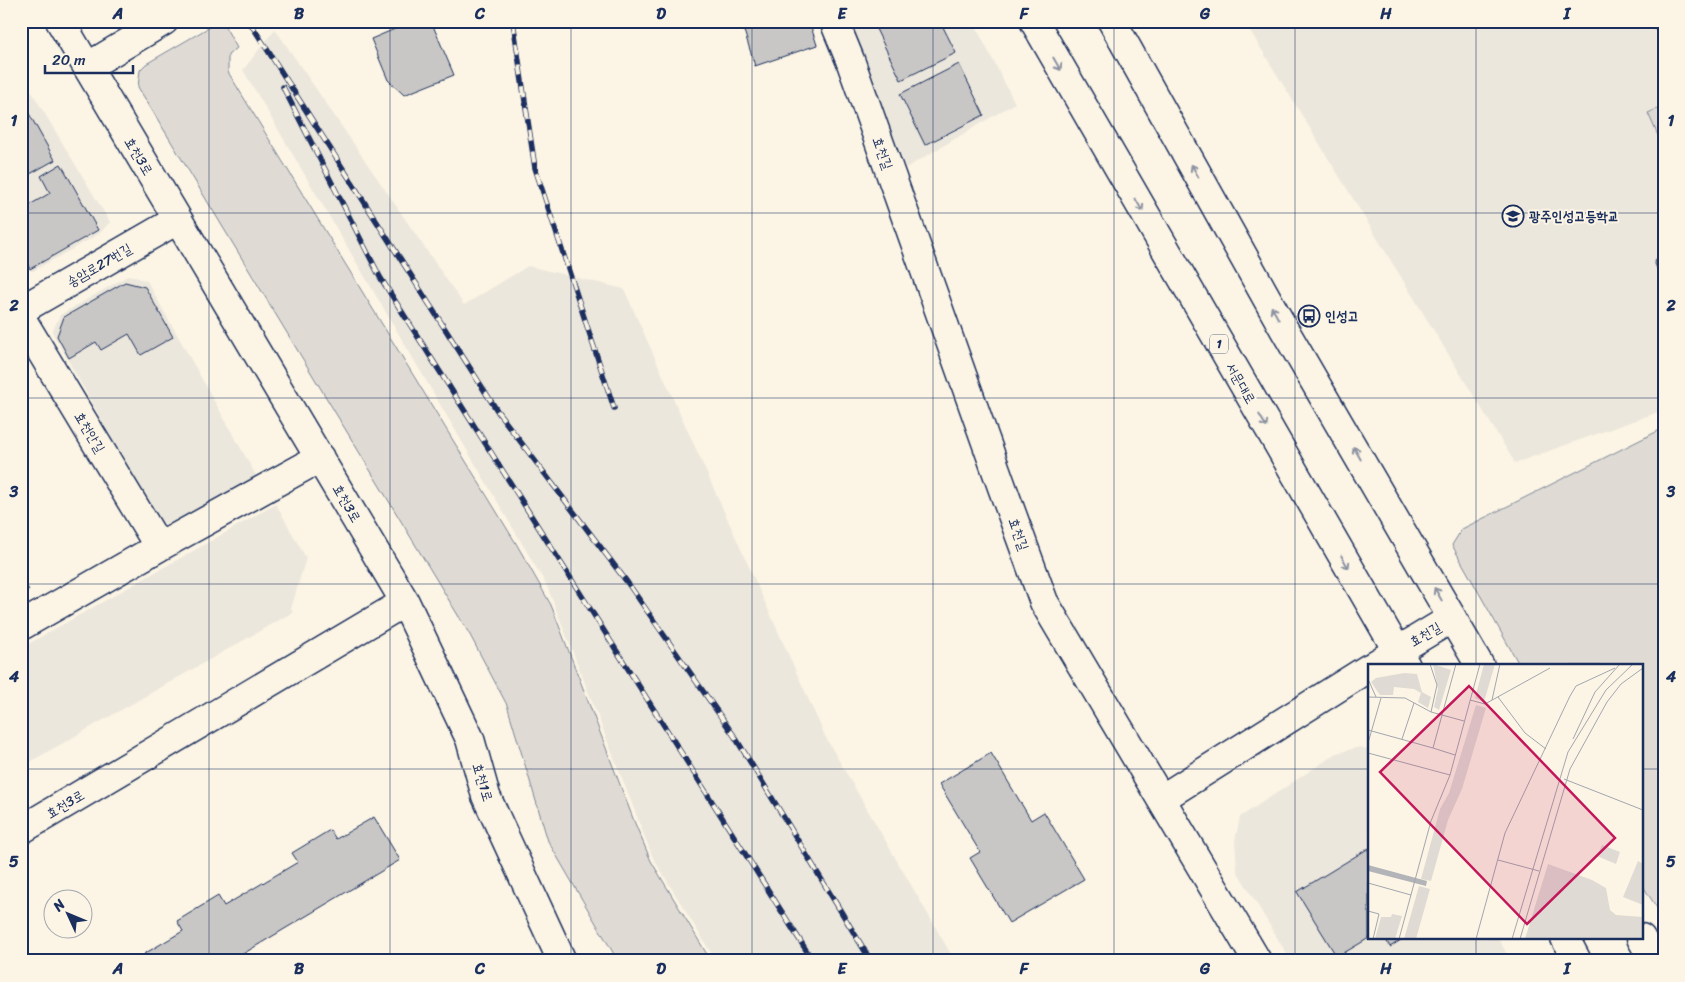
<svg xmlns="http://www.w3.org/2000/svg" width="1685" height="982" viewBox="0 0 1685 982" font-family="Sriracha,'Poor Story',sans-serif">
  <rect width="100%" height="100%" fill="#fcf5e5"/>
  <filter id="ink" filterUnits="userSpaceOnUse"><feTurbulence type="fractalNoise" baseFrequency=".02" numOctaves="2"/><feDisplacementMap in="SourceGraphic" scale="10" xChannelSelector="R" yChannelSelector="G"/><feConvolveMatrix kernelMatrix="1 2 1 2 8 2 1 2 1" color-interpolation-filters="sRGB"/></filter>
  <g filter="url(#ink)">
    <path fill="#ece7dc" d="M848 21H973L1015 103 906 168Z
      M1244 21H1664V410L1515 463Z
      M275 29 464 305 528 266 624 289 826 738 955 961H716L653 858 547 586 243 70Z
      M21 74 110 222 99 234 33 271 21 268Z
      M129 275 147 281 262 486 185 530 159 522 52 332 60 315Z
      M276 504 306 558 291 609 293 612 21 767V648Z
      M1360 747 1369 750V938H1498L1511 961H1291L1237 871 1235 840 1240 817 1337 753Z"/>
    <path fill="#dfdbd4" stroke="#7d8599" d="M220 21H222L237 48 228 55V72L517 545 551 605 634 821 651 861 711 961H618L548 841 507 705 470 635 138 87 140 70 146 64Z
      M1664 106V149L1648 113Z
      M1664 428V919L1641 883V666H1520L1452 545 1462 529Z"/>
    <path fill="#c8c7c6" stroke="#1b2f5e" d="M414 21H431L454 75 404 95 388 80 371 39Z
      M741 21H809L817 45 755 66Z
      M891 21H940L956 53 901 80 876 29Z
      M1664 21V28L1659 30 1650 28 1642 21Z
      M959 64 984 115 925 145 900 94Z
      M27 110 55 160 21 179V113Z
      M61 164 98 230 30 269 21 253V210L50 193 41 176Z
      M1664 257V284H1663L1654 261Z
      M125 282 145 287 173 337 141 355 129 334 101 350 96 342 69 358 57 336 64 317Z
      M21 578 29 590 21 595Z
      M991 753 1031 820 1044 812 1084 879 1009 923 970 858 980 852 939 784Z
      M374 817 400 860 231 961H149L144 954 183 931 177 921 218 896 224 906 298 862 292 853 330 830 336 839Z
      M1369 848V938L1337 957 1297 892Z
      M1385 938H1404L1390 947Z"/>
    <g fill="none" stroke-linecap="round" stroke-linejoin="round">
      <g stroke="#1b2f5e" stroke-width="31">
        <path id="minor" d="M60 21 405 602 470 739 486 796 562 961
          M834 21 850 60 1002 487 1044 602 1257 961
          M87 67 164 21
          M21 310 177 220
          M21 318 159 547 21 626
          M159 547 320 458
          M1376 664 1452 618
          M1161 799 1369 668
          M21 830 405 602"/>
      </g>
      <g stroke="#1b2f5e" stroke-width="31">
        <path id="major" d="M1034 21 1406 666
          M1112 21 1284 329 1480 666
          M1565 938 1577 961
          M1641 938 1654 961"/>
      </g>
      <use href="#minor" stroke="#fcf5e5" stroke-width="28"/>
      <use href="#major" stroke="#fcf5e5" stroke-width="28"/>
      <g stroke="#1b2f5e" stroke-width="5.5">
        <path id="rail" d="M249 21 498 412 627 582 735 737 871 961
          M513 21 535 168 614 408
          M283 87 380 277 813 961"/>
      </g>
      <use href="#rail" stroke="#fcf5e5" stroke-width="4" stroke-dasharray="11" stroke-linecap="butt"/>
    </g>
    <defs><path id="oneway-shaft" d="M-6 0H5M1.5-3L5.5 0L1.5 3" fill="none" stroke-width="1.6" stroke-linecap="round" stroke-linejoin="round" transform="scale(1.25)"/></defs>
    <g stroke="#8c92a2">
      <use href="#oneway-shaft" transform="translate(1057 64) rotate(60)"/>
      <use href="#oneway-shaft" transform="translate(1195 171) rotate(-119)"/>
      <use href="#oneway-shaft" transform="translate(1139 205) rotate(60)"/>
      <use href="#oneway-shaft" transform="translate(1275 313) rotate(-119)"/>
      <use href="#oneway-shaft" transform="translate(1263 421) rotate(60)"/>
      <use href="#oneway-shaft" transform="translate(1357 453) rotate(-120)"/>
      <use href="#oneway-shaft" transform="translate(1345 562) rotate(60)"/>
      <use href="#oneway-shaft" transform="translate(1438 594) rotate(-120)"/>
    </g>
  </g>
  <path fill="none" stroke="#1b2f5e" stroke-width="1" stroke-opacity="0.55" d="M209 21V961M390 21V961M571 21V961M752 21V961M933 21V961M1114 21V961M1295 21V961M1476 21V666M21 213H1664M21 398H1664M21 584H1664M21 769H1369M1641 769H1664M1476 938V961"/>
  <defs>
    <g id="school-ring" transform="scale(1.125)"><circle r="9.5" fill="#fcf5e5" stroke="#1b2f5e" stroke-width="1.5"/><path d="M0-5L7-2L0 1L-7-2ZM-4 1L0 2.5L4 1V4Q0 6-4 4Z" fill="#1b2f5e"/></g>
    <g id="bus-ring" transform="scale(1.125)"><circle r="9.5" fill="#fcf5e5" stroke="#1b2f5e" stroke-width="1.5"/><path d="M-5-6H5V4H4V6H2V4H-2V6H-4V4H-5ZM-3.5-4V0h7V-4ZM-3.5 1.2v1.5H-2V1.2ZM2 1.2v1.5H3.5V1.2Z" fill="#1b2f5e"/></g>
  </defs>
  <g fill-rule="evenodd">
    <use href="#school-ring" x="1513" y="216"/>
    <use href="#bus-ring" x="1309" y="316"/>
  </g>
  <g text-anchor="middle" stroke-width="4" stroke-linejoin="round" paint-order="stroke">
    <rect fill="#fcf5e5" stroke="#5e6a86" stroke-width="1" x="1210" y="334.5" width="18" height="19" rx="4"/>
    <g font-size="12" font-weight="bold" fill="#1b2f5e">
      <text x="1219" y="348">1</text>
    </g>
    <g font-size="14" fill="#1b2f5e" stroke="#fcf5e5">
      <text transform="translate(883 153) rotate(70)" y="5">효천길</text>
      <text transform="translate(139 156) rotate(59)" y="5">효천3로</text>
      <text transform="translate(99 265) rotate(-30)" y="5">송암로27번길</text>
      <text transform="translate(1241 383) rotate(60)" y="5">서문대로</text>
      <text transform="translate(90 432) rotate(59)" y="5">효천안길</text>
      <text transform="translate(347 503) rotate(60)" y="5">효천3로</text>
      <text transform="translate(1019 534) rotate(70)" y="5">효천길</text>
      <text transform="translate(1425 634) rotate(-31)" y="5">효천길</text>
      <text transform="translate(483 782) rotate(73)" y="5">효천1로</text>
      <text transform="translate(65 804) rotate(-31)" y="5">효천3로</text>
    </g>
    <g font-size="14" font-weight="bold" fill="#1b2f5e" stroke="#fcf5e5" text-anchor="start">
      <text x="1529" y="221">광주인성고등학교</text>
      <text x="1325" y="321">인성고</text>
    </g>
  </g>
  <g transform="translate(1368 664)">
    <rect width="275" height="275" fill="#fcf5e5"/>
    <path d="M65 0 83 6 71 46 66 43 70 25ZM116 0H127L116 38 107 34ZM36 9 49 10 54 28 63 33 60 44 50 38 53 29 46 25 26 23 25 31H12L3 18 8 14ZM108 41 118 44 94 125 80 156 63 217 53 215 72 145 81 129ZM234 181 252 188 248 200 229 192ZM270 197 275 200V241L255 233ZM180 200 224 216 238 224 242 246 248 251 275 253V275H157ZM51 222 62 225 48 275H36ZM24 250 34 252 27 275H7L13 253H23Z" fill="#dfdbd4"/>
    <path d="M0 201 59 217 58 222 0 207Z" fill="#b2b4b8"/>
    <path fill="none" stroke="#a2a6af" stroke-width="1" d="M62 0 69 21 63 48M0 15 8 33M0 33 37 34 63 48 96 57M130 33 157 69 178 85M102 36 117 40 182 4M124 36 132 0M0 66 65 84 88 0M34 75 46 39M205 75 227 28 252 0M0 79 13 34M65 84 87 91M0 89 82 111M196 115 275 146M130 196 171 207M0 219 43 231M0 247 11 250 5 275M31 275 63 157 82 111 112 0M108 275 137 169 202 32 208 22 247 4M144 275 200 88 238 26 265 0M152 275 202 105 239 38 253 20 275 4"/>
    <path fill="#c2185b" fill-opacity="0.15" stroke="#c2185b" stroke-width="2.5" d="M101 22 247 174 159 260 12 108Z"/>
    <rect width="275" height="275" fill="none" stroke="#1b2f5e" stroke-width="2.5"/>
  </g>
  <rect width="1685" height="982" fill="none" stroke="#fcf5e5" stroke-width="55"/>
  <g transform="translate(68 914) rotate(314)"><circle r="24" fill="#fcf5e5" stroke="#a2a6af"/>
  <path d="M0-4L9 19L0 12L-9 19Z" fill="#1b2f5e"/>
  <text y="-8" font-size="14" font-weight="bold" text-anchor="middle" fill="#1b2f5e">N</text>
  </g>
  <path d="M45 65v8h88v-8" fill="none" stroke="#1b2f5e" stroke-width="2.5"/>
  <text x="52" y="65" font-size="15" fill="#1b2f5e" stroke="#fcf5e5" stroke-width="4" paint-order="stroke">20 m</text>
  <rect x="28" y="28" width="1630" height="926" fill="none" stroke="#1b2f5e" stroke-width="2"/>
  <g font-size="16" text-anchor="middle" font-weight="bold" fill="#1b2f5e">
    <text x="118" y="19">A</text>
    <text x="299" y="19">B</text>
    <text x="480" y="19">C</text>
    <text x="661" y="19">D</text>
    <text x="842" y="19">E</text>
    <text x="1024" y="19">F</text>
    <text x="1205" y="19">G</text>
    <text x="1386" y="19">H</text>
    <text x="1567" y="19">I</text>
    <text x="14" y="126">1</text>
    <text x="1671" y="126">1</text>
    <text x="14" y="311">2</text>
    <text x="1671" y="311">2</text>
    <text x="14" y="497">3</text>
    <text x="1671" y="497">3</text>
    <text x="14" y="682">4</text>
    <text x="1671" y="682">4</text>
    <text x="14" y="867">5</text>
    <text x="1671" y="867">5</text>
    <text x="118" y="974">A</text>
    <text x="299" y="974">B</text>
    <text x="480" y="974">C</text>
    <text x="661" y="974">D</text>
    <text x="842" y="974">E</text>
    <text x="1024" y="974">F</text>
    <text x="1205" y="974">G</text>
    <text x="1386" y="974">H</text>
    <text x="1567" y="974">I</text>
  </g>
</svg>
